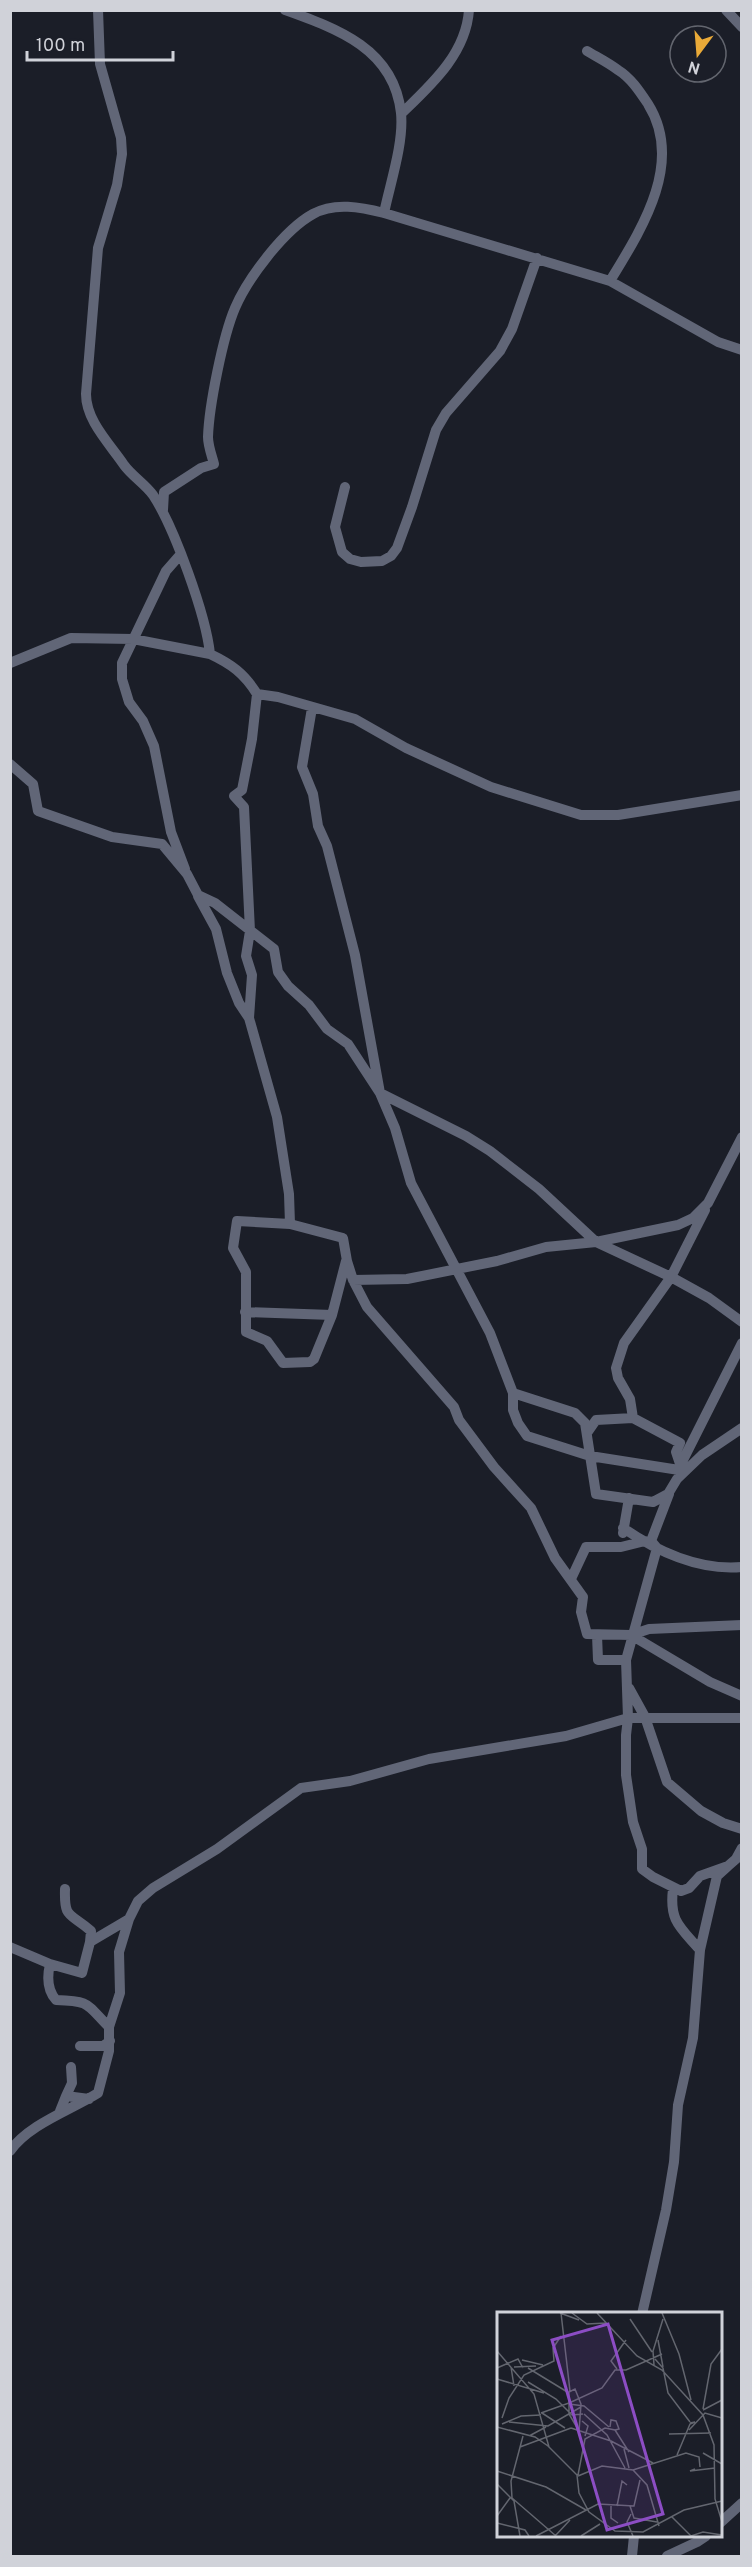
<svg xmlns="http://www.w3.org/2000/svg" width="752" height="2567" viewBox="0 0 752 2567" font-family="Overpass,sans-serif">
  <rect width="100%" height="100%" fill="#1b1e28"/>
  <g fill="none" stroke-linecap="round" stroke-linejoin="round">
    <path stroke="#616677" stroke-width="10" d="M98 10 100 64 121 138 122 154 117 185 98 248 86 394C86 421 110 444 124 465 132 476 145 484 153 495 174 527 206 615 210 654 231 664 244 673 257 694L278 697 355 719 406 748 491 787 581 815H618L742 795
      M285 10C338 29 394 49 401 113 404 143 390 184 384 213
      M726 10 742 27
      M587 51C597 57 609 63 618 70 631 78 640 92 648 104 685 163 641 230 610 281
      M401 114C431 85 466 54 469 10
      M345 487 335 527 342 552 350 559 361 562 382 561 391 556 397 548 412 507 436 430 446 413 500 351 512 329 537 258
      M163 510 164 492 201 468 214 464C212 456 208 446 208 437 209 406 223 336 235 308 248 278 284 230 313 214 334 202 361 207 384 213L610 281 718 342 742 350
      M180 555 166 571 122 663V679L129 702 143 721 154 746 171 832 185 869
      M10 663 71 638 133 639 210 654
      M312 708 302 767 313 794 318 826 327 846 355 955 380 1093 395 1128 411 1183 490 1333 513 1393V1410L518 1423 527 1436 590 1456 679 1470
      M10 764 33 784 38 811 112 837 162 844 187 874 198 895 215 903 274 949 278 972 288 986 309 1005 327 1029 348 1044 380 1093 466 1136 490 1151 539 1189 596 1242 671 1277 709 1298 742 1322
      M198 896 216 929 227 973 239 1003 249 1018 277 1117 289 1194 290 1224 343 1238 347 1261 353 1280 407 1279 497 1261 546 1247 596 1242 678 1225 693 1218 708 1203 742 1137
      M249 1018 252 975 246 956 250 931 244 807 234 796 242 790 252 739 257 694
      M290 1224 237 1221 233 1248 246 1272V1332L267 1341 283 1363 310 1362 314 1359 332 1315 346 1261
      M353 1280 367 1307 454 1407 459 1420 494 1467 531 1508 555 1558 583 1597 581 1612 587 1634 631 1635 649 1629 742 1625
      M245 1312 332 1315
      M513 1393 575 1413 585 1423 596 1494 653 1502 668 1494 677 1479 702 1455 742 1428
      M587 1433 596 1420 633 1418
      M680 1464 676 1452 680 1443 633 1418 630 1399 618 1378 616 1368 624 1343 671 1277 705 1210
      M680 1466 742 1343
      M623 1528C658 1552 698 1571 742 1567
      M623 1533 629 1498
      M657 1548 626 1660 628 1718 626 1735V1775L633 1822 642 1849V1869L653 1877 681 1891 689 1888 700 1876 728 1866 736 1859 742 1848
      M657 1548 651 1541 669 1494
      M571 1579 586 1547H621L645 1541
      M597 1635 598 1660H626
      M631 1635 710 1682 742 1696
      M629 1688 645 1717 667 1782 701 1811 723 1823 742 1829
      M65 1889C64 1920 70 1912 91 1931L90 1942
      M673 1889C669 1921 680 1927 700 1950
      M10 1947 50 1964 82 1973 90 1942 129 1919 138 1901 153 1888 217 1849 301 1788 350 1781 429 1759 566 1736 628 1718H742
      M109 2027 120 1993 119 1952 129 1919
      M80 2046H103L110 2041
      M66 2096 72 2083 71 2067
      M60 2111 66 2096 89 2099
      M10 2151C29 2124 71 2110 98 2093L109 2051V2027C86 2004 91 2001 56 2000 47 1990 47 1977 50 1964
      M642 2314 666 2210 674 2162 678 2105 693 2038 700 1950 717 1876 728 1866
      M720 2523 742 2503
      M632 2556 634 2536
      M667 2556 697 2542 706 2536"/>
  </g>
  <g transform="translate(497 2312)">
    <rect width="225" height="225" fill="#1b1e28"/>
    <path fill="none" stroke="#63666f" stroke-width="1.5" d="M63 1 82 8M64 1 73 79M75 1 90 12 109 11M100 1 140 44 165 58 206 103 217 133 218 187 225 210M165 1 182 42 194 88M133 7 155 40M161 28 166 55M0 39 37 82 52 135M158 47 166 56 171 81 193 110M25 48 46 53M157 53 156 39 166 7M14 55 17 74M17 55 39 54M0 56 21 47 26 56M31 56 72 81M120 57 114 49 129 28M0 67 47 81M31 70 59 87 75 103 86 102M72 92 87 94 112 115M206 97 214 52 225 37M206 98 225 88M44 101 72 91V80L78 77 84 92 82 120 86 136M45 101 68 116M87 102 110 123 128 156M5 106 12 86 27 63 57 49 56 36 64 24M85 109 91 114 88 124M12 110 51 114 84 95M5 112 24 104 44 103M0 115 38 125 51 134 80 163 82 181 92 200 118 219 146 220 187 198 225 189M113 115 114 108 119 109 122 117 118 118M74 116 114 129 156 151M192 118 208 101 225 106M82 119 72 102V91L105 76 118 58H129L165 42M172 122 214 121M26 124 14 169 15 186 59 224M32 124 49 115M23 135 74 116M127 137 132 156M206 141 225 152M180 143 193 112 198 110 193 111M198 157 193 159 218 156M136 158 189 141 202 145 203 155M0 159 49 175 89 198M81 163 88 127 108 116 118 118 132 140M81 164 105 154 136 158 150 173 162 214M0 172 17 189 23 224M114 194V206L121 211M120 194 125 169 130 173M133 194 137 206 160 210M134 202 130 210 136 224M0 204 13 186M175 205 194 224 206 220 225 223M0 211 28 218 32 224M39 224 101 192 137 194 143 168M58 224 73 208M84 224 103 212"/>
    <path fill="#8c4dc4" fill-opacity="0.15" stroke="#8c4dc4" stroke-width="3" d="M111 12 166 202 110 218 55 28Z"/>
    <rect width="225" height="225" fill="none" stroke="#d0d2d9" stroke-width="3"/>
  </g>
  <rect width="752" height="2567" fill="none" stroke="#d0d2d9" stroke-width="24"/>
  <g transform="translate(698 54) rotate(196)"><circle r="28" fill="#1b1e28" stroke="#63666f" stroke-width="1.5"/>
  <path d="M0-4.5L10 22L0 15L-10 22Z" fill="#eaaa38"/>
  <text y="-9" font-size="16" font-weight="bold" text-anchor="middle" fill="#d0d2d9">N</text>
  </g>
  <path d="M27 51v9h146v-9" fill="none" stroke="#d0d2d9" stroke-width="3"/>
  <text x="36" y="51" font-size="18" fill="#d0d2d9" stroke="#1b1e28" stroke-width="4.5" paint-order="stroke">100 m</text>
</svg>
